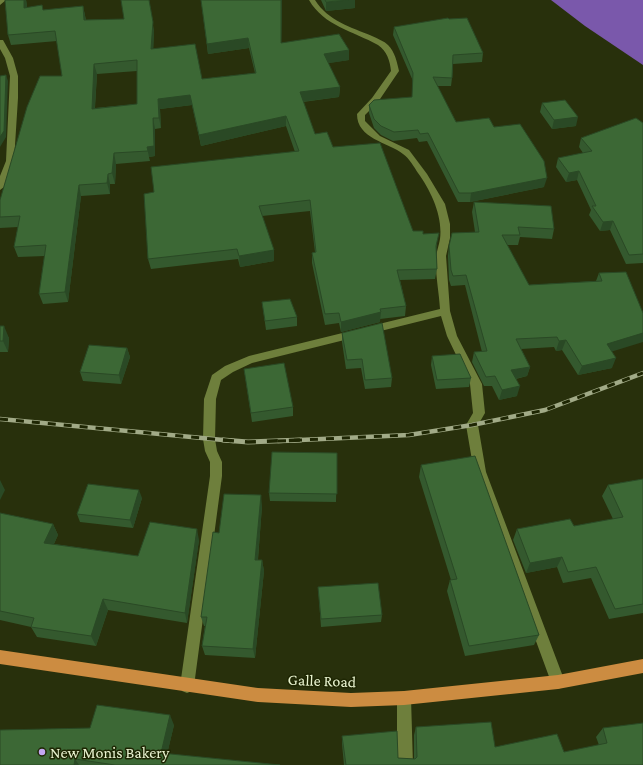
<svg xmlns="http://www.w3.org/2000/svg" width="643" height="765" viewBox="0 0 643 765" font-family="'Crimson Pro',serif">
  <rect width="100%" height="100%" fill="#28300c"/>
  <path fill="#7a58ab" d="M551 0H643V65L585 26Z"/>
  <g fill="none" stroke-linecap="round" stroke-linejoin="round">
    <path fill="#6e7f3c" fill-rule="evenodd" d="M0 0H6L0 5Z
      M309 0H315C328 21 351 27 372 36 378 39 384 41 388 45 395 52 397 62 399 71L378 102 365 115V121L380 136 409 150 427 174 445 204 450 224V238L446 256 450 311 457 336 482 384 485 413 478 425 486 472 565 682 563 687 558 689 553 687 551 682 474 472 466 425 473 413 470 384 447 336 441 316 252 363 233 372 221 380 216 399 215 439 217 451 222 462V476L194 686 192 691 187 693 182 691 180 686 210 476V462L205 451 203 439 204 399 212 375 225 366 249 356 440 309C439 292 435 273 436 257 437 250 439 245 440 239 443 216 431 191 418 173 414 167 409 158 403 154 388 142 357 139 357 114L372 98 391 71C390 61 387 51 378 45 353 31 324 26 309 0Z
      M0 40H3L13 58 18 76V98L14 161 4 187 0 190V176L6 161 10 76 5 58 0 49Z
      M404 691 409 693 411 698 413 765H397V698L399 693Z"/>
    <path fill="#cc8c41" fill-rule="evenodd" d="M0 650 258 688 351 693 404 691 558 675 643 659V673L558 689 404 705 351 707 258 702 0 664Z"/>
    <g stroke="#a1aa87" stroke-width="4.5">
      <path id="rail-far1" d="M0 419 234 441
        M278 441 409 435 472 425 545 410 643 373"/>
    </g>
    <g stroke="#a1aa87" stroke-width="5">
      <path id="rail" d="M223 440 248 442 301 440"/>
    </g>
    <use href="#rail-far1" stroke="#1e2603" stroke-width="3" stroke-dasharray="8" stroke-linecap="butt"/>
    <use href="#rail" stroke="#1e2603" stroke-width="3.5" stroke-dasharray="11" stroke-linecap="butt"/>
  </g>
  <path fill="#34592e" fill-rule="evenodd" d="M5 0H26L27 7 43 10 83 6 86 20 124 19 149 0 154 32 153 49 202 79 255 73 249 48 208 54 201 0H282L281 43 349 50V60L328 63 340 87 339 97 303 102 315 134 333 147 413 231 423 234 437 244 436 250 437 269 435 279 400 280 406 306 405 316 380 319V322L341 332 339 323 325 325 312 263V253L315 252 310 211 262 216 274 261 240 267 238 259 151 269 148 259 154 192 295 152 286 126 201 146 192 105 160 109 161 128 155 129V156L149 157 150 161 116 164 115 184H110V194L81 196 68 302 43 304 39 294 45 256 18 257 14 247 18 227 0 228V200L62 76 57 41 11 45 8 35ZM137 71V104L95 108 97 74Z
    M321 0H355V8L326 11Z
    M449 19 483 53 482 62 453 64 452 78 451 86H437L456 122 494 127 544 187 470 202H458L427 141 419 142 417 138 393 141 381 135 374 128 369 113V105L412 97 413 81 393 35 394 27Z
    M542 103 576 126 552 129 540 112Z
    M643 123V263L626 264 610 230 600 231 589 215 591 210 577 180 566 182 556 167 558 158 583 153 579 147 581 138Z
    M474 202 554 229 552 239 520 237 518 245H507L529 285 596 281 599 273 626 272 612 351V368L578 375 562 350 556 351 554 347 521 349 530 367 527 376 516 379 517 396 499 400 492 386H484L472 362 474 352H482L465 285 451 286 449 280 448 256 449 246 475 232 472 212Z
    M262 302 297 317V326L266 330Z
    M0 326 9 338 8 352H0Z
    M342 333 392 378 391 387 365 389 361 368 346 369 342 342Z
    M127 348 130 357 121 384 83 381 80 372Z
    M432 356 471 378 469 387 436 389 431 365Z
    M244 369 293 407V416L252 422Z
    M337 453 336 502 270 501 269 493Z
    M421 465 539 635 534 645 465 656 447 591 450 580H451L419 477Z
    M643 479V613L609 619 591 578 563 583 557 567 526 573 513 540 517 529 574 526 613 519 602 496 608 485Z
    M142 498 133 528 80 522 77 514Z
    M262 506 258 560H262L264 571 255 658 205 655 202 646 205 626H204L201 617 219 533Z
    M0 513 53 524 58 535 54 544 138 556 199 540 187 623 108 610 96 646 37 637 31 627 0 620Z
    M318 587 382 615 381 622 321 627Z
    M174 725 167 754 280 765H0L90 728Z
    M416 727 495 747 564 752 599 745 596 737 603 728 643 765H344L342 744V736L398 758 414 759V735Z"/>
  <path fill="#2a4925" d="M24 0H26L27 4V17L24 8Z
    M149 0 154 32 153 59 151 49Z
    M281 0H282L281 53Z
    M349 0H355V8L326 11V2Z
    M83 6 85 16 87 30 84 20Z
    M248 38 249 48 208 54 207 44Z
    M349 50V60L324 64V54Z
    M94 64 97 74 94 119 92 109Z
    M6 75 8 81 6 137 0 147V137Z
    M340 87 339 97 300 102V92Z
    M190 95 192 105 160 109 161 128 159 118 158 99Z
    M286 116V126L201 146 199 135Z
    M578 117 576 126 552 129 554 120Z
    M153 118 155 129V156L149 157 147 147Z
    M114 153 116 164 115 184 112 173Z
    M579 171 577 180 566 182 569 173Z
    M108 174 110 184V194L107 183Z
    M547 178 544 187 470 202 471 193Z
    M79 185 81 196 68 302 65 292Z
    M613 221 610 230 600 231 603 222Z
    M274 250V261L240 267 239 256Z
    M381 312 380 322 341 332V322Z
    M4 326 9 338 8 352 3 341Z
    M643 333V342L604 354 607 344Z
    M566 340 562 350 556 351 559 341Z
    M127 348 130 357 121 384 119 375Z
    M616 358 612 368 578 375 582 366Z
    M530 367 527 376 509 380 511 370Z
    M520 386 517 396 499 400 502 390Z
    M0 480 5 490 0 500Z
    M139 490 142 498 133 528 130 520Z
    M261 495 262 506 257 570 255 560Z
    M53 524 58 535 49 554 44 543Z
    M197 529 199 540 187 623 185 613Z
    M562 557 557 567 526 573 530 563Z
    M262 560 264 571 255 658 253 649Z
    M103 599 108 610 96 646 91 636Z
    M170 715 174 725 165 763 161 753Z
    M75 759 79 765H74Z"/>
  <path fill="#3c6835" stroke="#2a4925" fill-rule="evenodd" d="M5 0H24V8L42 5 43 10 83 6 84 20 124 19 121 0H149L153 22 151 49 195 44 202 79 256 73 248 38 207 44 201 0H281V43L339 34 349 50 324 54 340 87 300 92 315 134 327 132 333 147 380 143 413 231H423V234L439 233 436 246 437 269 397 270 406 306 380 309 381 312 341 322 339 313 325 314 312 253 316 252 310 200 259 206 274 250 239 256 237 249 148 259 144 194 154 192 151 167 299 151 286 116 199 135 190 95 158 99 159 118H153L154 146 147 147 148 151 114 153 112 173 108 174 107 183 79 185 65 292 39 294 46 245 14 247 20 216 0 217V200L27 107 40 76H62L55 31 8 35ZM137 60V104L92 109 94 64Z
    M325 0H349L326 2Z
    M448 18 449 19 467 18 483 53 453 55 452 78 433 77 456 122 489 118 494 127 520 124 544 161 547 178 471 193H459L428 133 420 134 418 130 394 132 381 126 374 119 369 105 374 100 412 97 413 73 394 27Z
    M6 75 4 131 0 137V76Z
    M565 100 578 117 554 120 542 103Z
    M636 118 643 123V254L629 255 613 221 603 222 592 206H596L579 171 569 173 558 158 592 151 581 138Z
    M474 202 551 206 554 229 518 227 520 235H502L529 285 602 281 599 273 626 272 643 313V333L607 344 616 358 582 366 566 340 559 341 557 337 516 339 530 367 511 370 520 386 502 390 495 376 486 377 474 352 487 351 466 275 453 276 451 270 449 246 452 233 479 232Z
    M290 299 297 317 265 321 262 302Z
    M382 323 392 378 365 380 362 359 347 360 342 333Z
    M0 326H4L3 341H0Z
    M89 345 127 348 119 375 80 372Z
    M460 354 471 378 437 380 432 356Z
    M284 363 293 407 251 413 244 369Z
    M272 452 337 453V494L269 493Z
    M475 456 539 635 469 646 450 580 457 579 421 465Z
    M643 479V604L615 609 596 567 568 572 562 557 530 563 517 529 570 519 574 526 623 517 608 485Z
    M88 484 139 490 130 520 77 514Z
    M224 494 261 495 255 560H262L253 649 202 646 207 617H201L213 532 219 533Z
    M0 513 53 524 44 543 138 556 150 522 197 529 185 613 103 599 91 636 31 627 34 618 0 611Z
    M378 583 382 615 321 619 318 587Z
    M97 705 170 715 161 753 280 765H115L75 759 74 765H0V730L90 728Z
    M491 722 495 747 557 734 564 752 607 743 603 728 643 723V765H346L342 736 397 731 398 758 415 759 417 757 416 727Z"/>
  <circle fill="#c3a7f2" stroke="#1e2603" stroke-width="1.5" cx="42" cy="752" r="4"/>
  <g text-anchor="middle" stroke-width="3" stroke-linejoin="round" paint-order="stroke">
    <g font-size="16" fill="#e9f3d0" stroke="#1e2603">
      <text transform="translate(322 680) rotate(2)" y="6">Galle Road</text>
    </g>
    <g font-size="16" fill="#e9f3d0" stroke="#1e2603" text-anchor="start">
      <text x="50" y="758">New Monis Bakery</text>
    </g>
  </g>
</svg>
